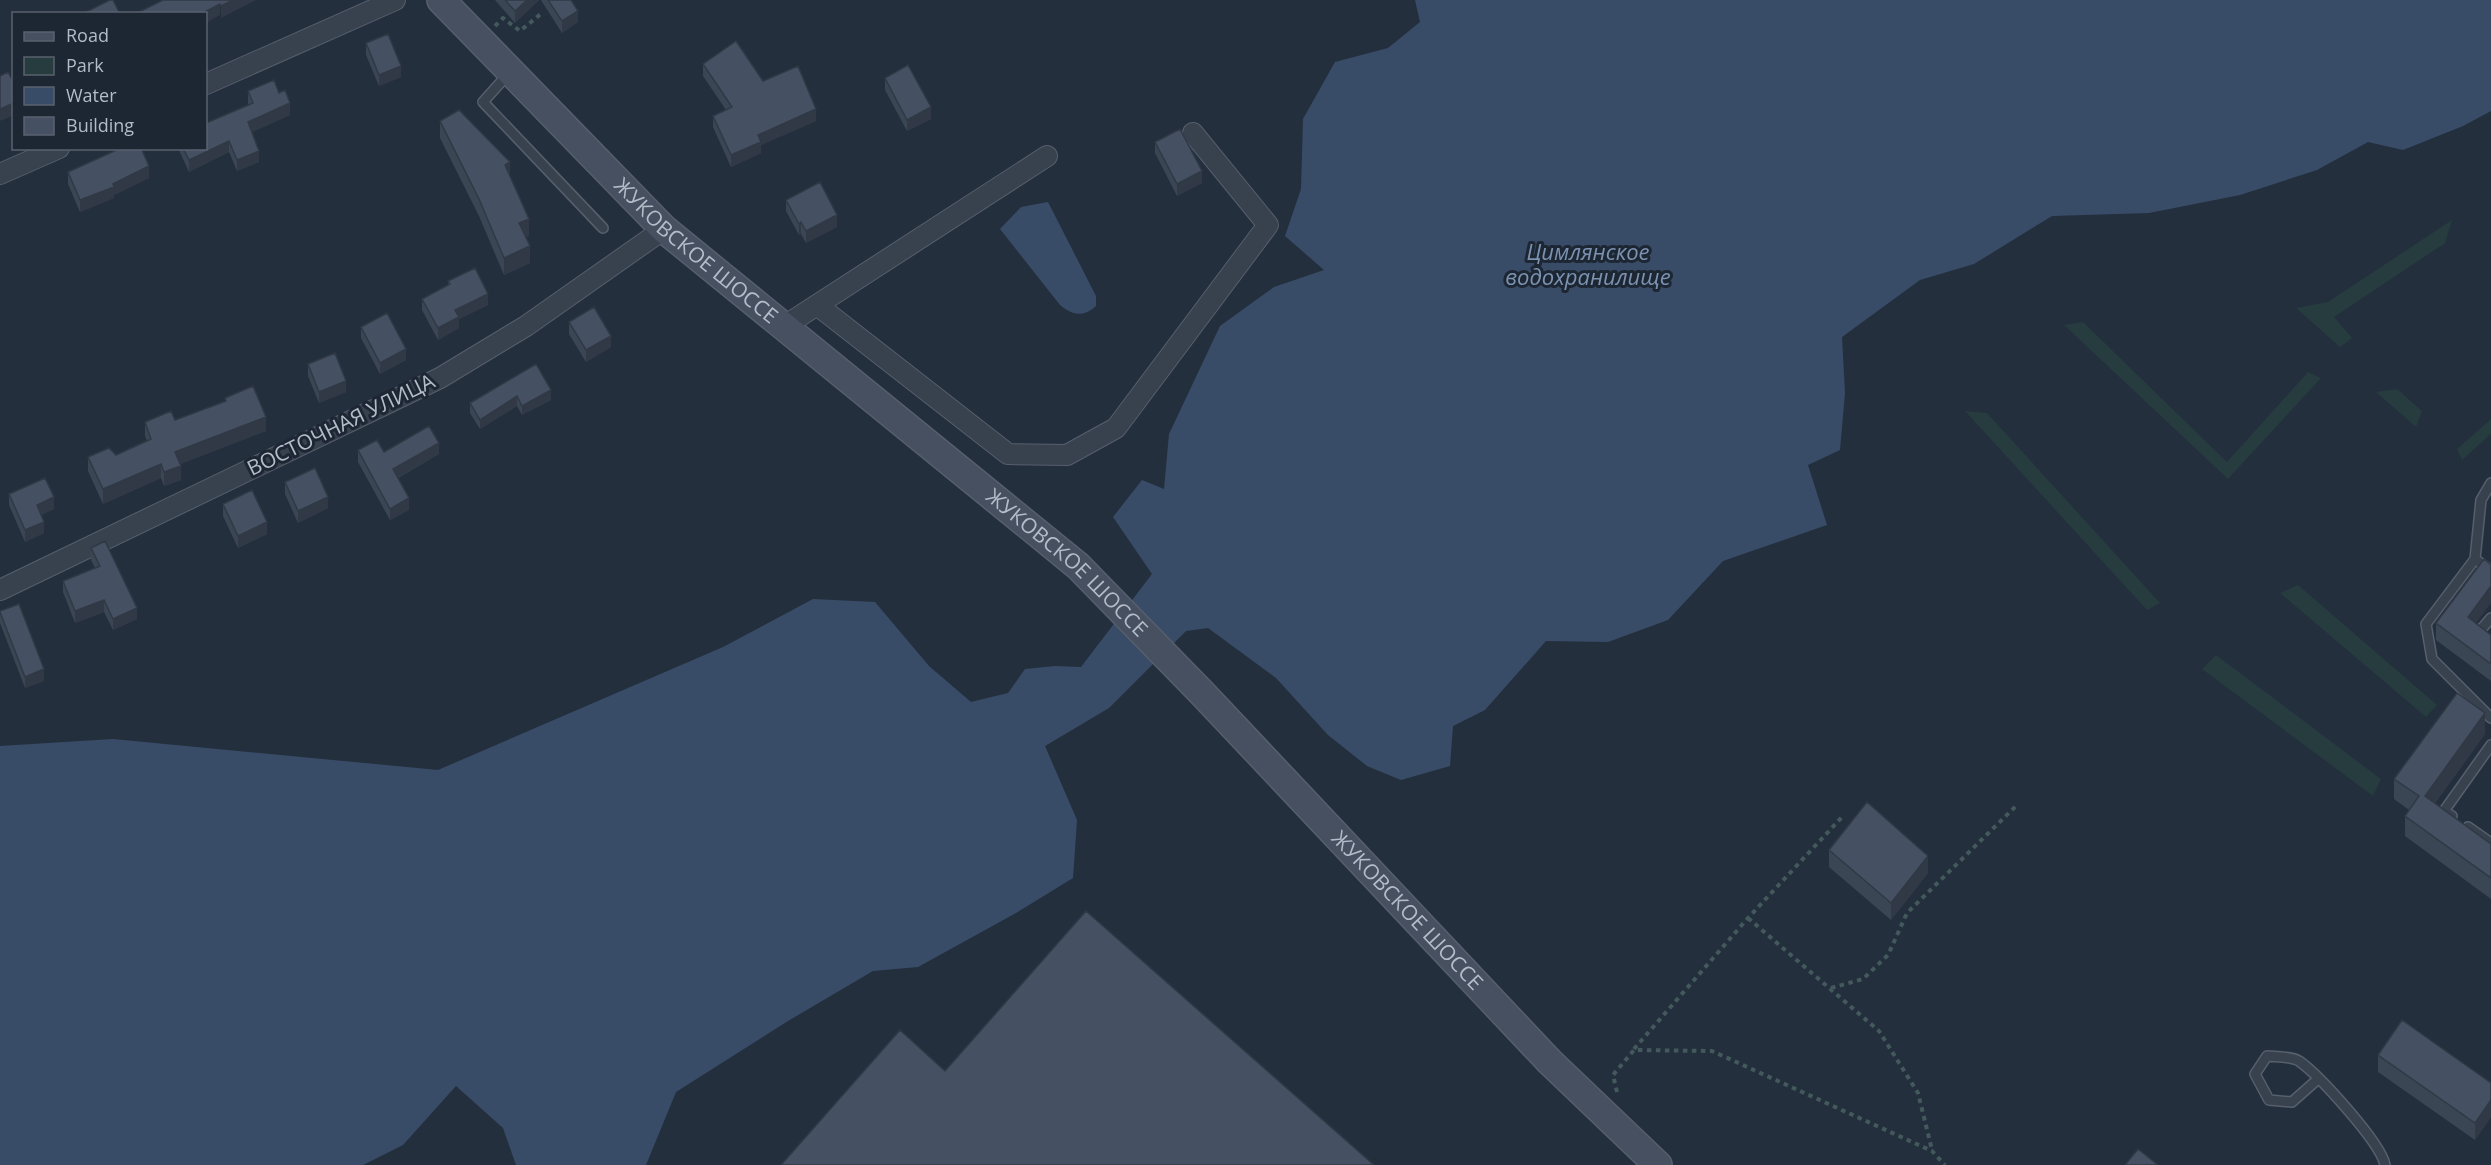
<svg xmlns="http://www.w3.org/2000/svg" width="2491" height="1165" viewBox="0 0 2491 1165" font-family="'Open Sans',sans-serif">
  <rect width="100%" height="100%" fill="#242f3e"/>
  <path fill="#263c3f" d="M2452 220 2445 243 2334 317 2352 338 2340 347 2296 308 2328 302Z
    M2083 322 2227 462 2308 372 2321 378 2228 479 2064 325Z
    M2397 389 2422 411 2416 427 2376 392Z
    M1965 411 1987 413 2160 603 2147 610Z
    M2491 419V434L2462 460 2457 449Z
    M2298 585 2437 705 2426 717 2280 593Z
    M2216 655 2381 779 2373 796 2202 669Z"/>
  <path fill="#394c67" d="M1415 0H2491V111L2463 126 2403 150 2368 142 2317 170 2240 195 2149 213 2052 216 1974 264 1920 280 1842 337 1845 393 1840 450 1808 465 1827 525 1723 561 1668 620 1608 642 1546 641 1485 710 1453 726 1450 766 1401 780 1367 766 1328 735 1276 678 1208 628 1186 631 1109 708 1045 746 1077 820 1073 878 1016 913 918 967 873 971 788 1021 676 1092 646 1165H516L503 1128 456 1086 403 1145 363 1165H0V746L113 739 438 770 723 647 813 599 875 602 929 666 971 702 1008 693 1025 669 1055 666 1081 667 1152 574 1113 517 1142 480 1164 489 1169 434 1220 326 1274 287 1324 270 1285 236 1301 189 1303 119 1335 62 1388 48 1420 22Z
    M1048 202 1096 296V306C1084 317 1073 316 1060 305L1000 229 1021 207Z"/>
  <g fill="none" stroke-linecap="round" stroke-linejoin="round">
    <g stroke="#565f6c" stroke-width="12">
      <path id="service" d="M509 73 483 102 603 228
        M2491 483 2481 500 2475 559 2491 571
        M2475 559 2426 624 2432 659 2491 718
        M2491 618 2478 633 2491 643
        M2452 816 2444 811 2491 745
        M2468 827 2491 843
        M2318 1079 2292 1102 2269 1100 2255 1074 2267 1056C2276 1057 2291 1056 2299 1061 2319 1075 2381 1143 2385 1165"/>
    </g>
    <g stroke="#565f6c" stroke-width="22">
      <path id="minor" d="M206 84 395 0
        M0 174 59 148
        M817 305 1008 454 1067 455 1116 428 1268 225 1193 133
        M786 325 1047 156
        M0 590 440 378 526 326 664 229"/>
    </g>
    <g stroke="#565f6c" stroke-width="30">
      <g id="secondary">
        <path id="s1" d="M441 0 664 229 1078 566 1202 693 1550 1062 1658 1165"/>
      </g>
    </g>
    <path stroke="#44595c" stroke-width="4" stroke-dasharray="4.5 4.5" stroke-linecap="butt" d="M495 26 503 18 520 31 542 13
      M1748 918 1879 1031 1918 1093 1932 1150
      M1831 988 1863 979 1888 955 1907 913 2017 805
      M1634 1049 1748 918 1842 817
      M1617 1092 1613 1075 1634 1050 1712 1051 1932 1151 1945 1165"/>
    <use href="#service" stroke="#38414e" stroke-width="9"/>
    <use href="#minor" stroke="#38414e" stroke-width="20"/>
    <use href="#secondary" stroke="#465061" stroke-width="27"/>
  </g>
  <path fill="#3b4654" d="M495 0H539L515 23Z
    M541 0H571L578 22 562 33Z
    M366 43 401 77 379 86 366 55Z
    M703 64 763 81 816 121 761 145V153L731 167 713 127V116L726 110 703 76Z
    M885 78 931 119 907 131 885 90Z
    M248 91 290 115 252 132 259 162 237 171 229 152 189 172 178 148H206L248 105Z
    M440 121 510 176 529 236 526 237 530 263 504 275 479 216 440 138Z
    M1155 142 1202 183 1177 196 1155 153Z
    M68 172 149 178 114 195V198L80 212 68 184Z
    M786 200 837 227 806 243 801 234 799 235 786 211Z
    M448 281 488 305 459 319V328L438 340 422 310V299L448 285Z
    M569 322 611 347 586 362 569 334Z
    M361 327 406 360 380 374 361 338Z
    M308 364 346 392 319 403 308 376Z
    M536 364 551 400 522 415 517 406 480 429 470 413V403Z
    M225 398 266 431 180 464 181 480 164 486 161 478 103 504 88 471V457L116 455 147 441 145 436V422L175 420 225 401Z
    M358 450 384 452 439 454 398 478 409 510 390 520 358 462Z
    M285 482 328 508 298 523 285 494Z
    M9 494 54 509 41 515 44 533 25 542 9 505Z
    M223 504 267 534 238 548 223 516Z
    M91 548 137 619 113 630 104 612 75 623 63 592V581L95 568 91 560Z
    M0 611 44 681 25 688 0 623Z
    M2436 623H2476L2491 635V681L2436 640Z
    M2485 734 2435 803 2491 844V899L2405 836V816L2409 810 2394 799V779Z
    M1829 850 1928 873 1891 920 1829 867Z
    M2378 1055 2491 1083V1117L2475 1140 2378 1072Z"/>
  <path fill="#303945" d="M233 0H256L221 18V6Z
    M527 0H539L515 23V11Z
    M220 4V15L206 23V14H201Z
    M578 11V22L562 33V21Z
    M401 66V77L379 86V75Z
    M14 103V115L0 121V109Z
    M290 103V115L248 134V122Z
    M931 107V119L907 131V120Z
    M816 109V121L761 145V153L731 167V155L758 135Z
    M229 141V152L189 172V160Z
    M259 151V162L237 171V160Z
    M510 162V179L505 165Z
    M149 166V178L114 195V198L80 212V200Z
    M1202 171V183L1177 196V184Z
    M837 215V227L806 243V231Z
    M529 219V236L519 240V223Z
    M801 222V234L799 235V224Z
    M530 246V263L504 275V258Z
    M488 294V305L459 319V328L438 340V328L455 310Z
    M611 336V347L586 362V350Z
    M406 349V360L380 374V363Z
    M346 381V392L319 403V392Z
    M551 390V400L522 415V406Z
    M517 396V406L480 429V420Z
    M266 417V431L175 466V452Z
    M439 443V454L393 480V469Z
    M161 464V478L103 504V489Z
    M181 466V480L164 486V472Z
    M54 497V509L37 517V505Z
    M328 497V508L298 523V511Z
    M409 498V510L390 520V509Z
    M44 522V533L25 542V530Z
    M267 522V534L238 548V536Z
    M2491 586V603L2468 634V617Z
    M104 600V612L75 623V611Z
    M137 608V619L113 630V619Z
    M44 669V681L25 688V677Z
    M2485 713V734L2425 816V796Z
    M1928 856V873L1891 920V903Z
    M2491 1100V1117L2475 1140V1123Z"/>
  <path fill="#455162" stroke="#303945" stroke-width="1.5" d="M110 0H113L120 14 84 13Z
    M163 0H233L221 6 220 4 201 14H135Z
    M505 0H527L515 11Z
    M548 0H571L578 11 562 21Z
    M388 34 401 66 379 75 366 43Z
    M736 41 763 81 798 66 816 109 758 135 761 142 731 155 713 116 732 107 703 64Z
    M908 65 931 107 907 120 885 78Z
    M8 72 14 83V103L0 109V76Z
    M274 80 279 93 285 90 290 103 248 122 259 151 237 160 229 141 189 160 183 148H206V123L253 103 248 91Z
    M459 110 510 162 505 165 529 219 519 223 530 246 504 258 479 199 440 121Z
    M1180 129 1202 171 1177 184 1155 142Z
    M121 148H141L149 166 113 184 114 187 80 200 68 172Z
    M820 182 837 215 806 231 801 222 799 224 786 200Z
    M475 268 488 294 455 310 459 317 438 328 422 299 450 284 448 281Z
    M594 307 611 336 586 350 569 322Z
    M387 313 406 349 380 363 361 327Z
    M335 353 346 381 319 392 308 364Z
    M536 364 551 390 522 406 517 396 480 420 470 403Z
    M253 386 266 417 175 452 181 466 164 472 161 464 103 489 88 457 109 448 116 455 151 439 145 422 171 411 175 420 226 401 225 398Z
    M429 426 439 443 393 469 409 498 390 509 358 450 377 440 384 452Z
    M315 468 328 497 298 511 285 482Z
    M45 478 54 497 37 505 44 522 25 530 9 494Z
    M252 490 267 522 238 536 223 504Z
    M105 541 137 608 113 619 104 600 75 611 63 581 100 566 91 548Z
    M2484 559 2491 565V586L2468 617 2491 635V664L2436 623Z
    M19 604 44 669 25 677 0 612V611Z
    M2457 693 2485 713 2425 796 2491 844V878L2405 816 2419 796 2394 779Z
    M1867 802 1928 856 1891 903 1829 850Z
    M1086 911 1374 1165H781L900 1030 945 1071Z
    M2402 1020 2491 1083V1100L2475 1123 2378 1055Z
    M2138 1149 2158 1165H2125Z"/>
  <g text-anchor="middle" stroke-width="6" stroke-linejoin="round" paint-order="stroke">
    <g font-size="21" fill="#b4bcc9" stroke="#1d2633">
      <text dy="7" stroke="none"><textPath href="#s1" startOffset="358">ЖУКОВСКОЕ ШОССЕ</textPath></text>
      <text transform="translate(341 425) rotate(-26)" y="7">ВОСТОЧНАЯ УЛИЦА</text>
      <text dy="7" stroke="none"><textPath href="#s1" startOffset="843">ЖУКОВСКОЕ ШОССЕ</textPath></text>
      <text dy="7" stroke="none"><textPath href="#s1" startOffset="1330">ЖУКОВСКОЕ ШОССЕ</textPath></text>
    </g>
    <g font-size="22" font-style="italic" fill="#7c92b1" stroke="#1d2633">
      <text x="1588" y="260">Цимлянское<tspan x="1588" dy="25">водохранилище</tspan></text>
    </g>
  </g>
  <rect x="12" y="12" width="195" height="138" fill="#1d2633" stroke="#59626f" stroke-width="1.5"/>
  <rect x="24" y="32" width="30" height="9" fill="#465061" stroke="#59626f" stroke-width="1.5"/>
  <text x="66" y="42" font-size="18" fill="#b4bcc9">Road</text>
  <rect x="24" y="57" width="30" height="18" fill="#263c3f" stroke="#59626f" stroke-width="1.5"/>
  <text x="66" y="72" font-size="18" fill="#b4bcc9">Park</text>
  <rect x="24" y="87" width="30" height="18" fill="#394c67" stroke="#59626f" stroke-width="1.5"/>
  <text x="66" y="102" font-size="18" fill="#b4bcc9">Water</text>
  <rect x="24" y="117" width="30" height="18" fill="#455162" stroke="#59626f" stroke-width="1.5"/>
  <text x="66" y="132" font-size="18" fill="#b4bcc9">Building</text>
</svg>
